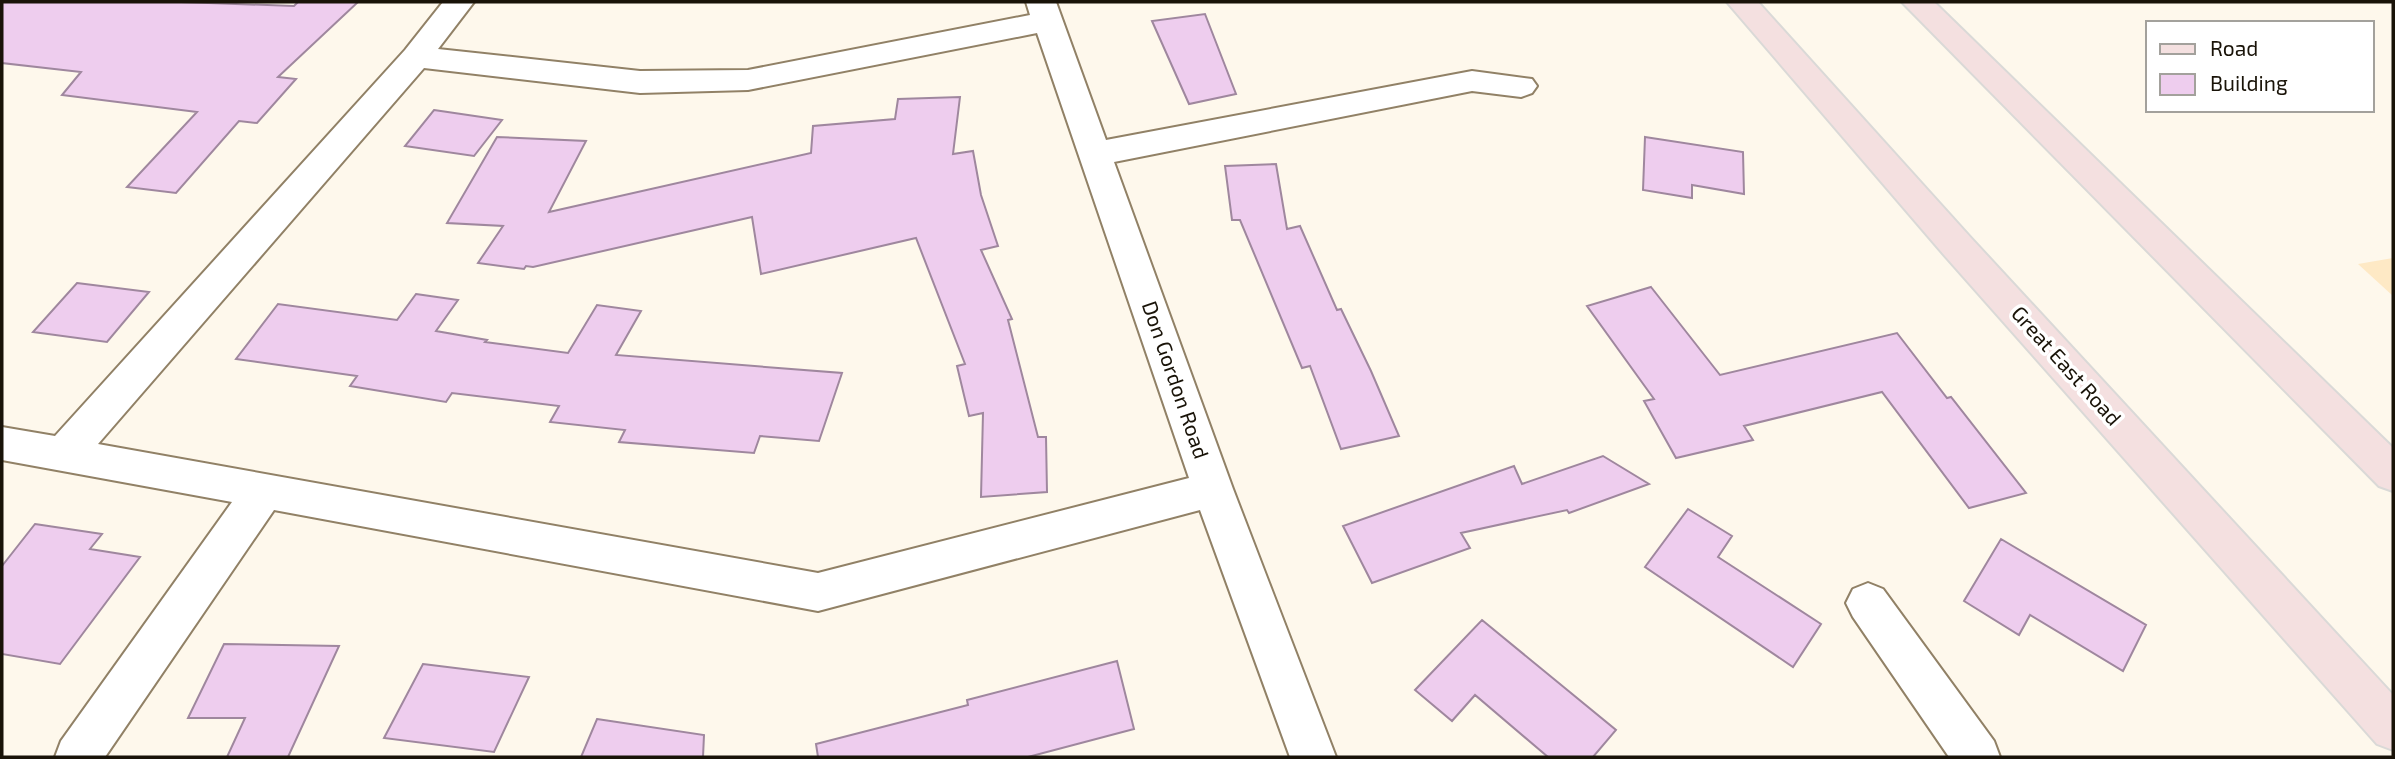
<svg xmlns="http://www.w3.org/2000/svg" width="2395" height="759" viewBox="0 0 2395 759" font-family="'Exo 2',sans-serif">
  <rect width="100%" height="100%" fill="#fef8ec"/>
  <path fill="#fee9c5" d="M2393 258V296L2358 264Z"/>
  <path fill="#eecdee" stroke="#9f879e" stroke-width="2" d="M2 2H181L294 6 298 2H358L278 77 296 79 257 123 239 121 176 193 127 187 197 112 62 95 81 72 2 63Z
    M1205 14 1236 94 1189 104 1152 21Z
    M960 97 953 154 973 151 981 195 998 246 981 250 1012 319 1008 320 1038 437H1046L1047 492 981 497 983 413 969 416 957 366 965 364 916 238 761 274 752 217 533 267 526 266 524 269 478 263 503 226 447 223 497 137 586 141 549 212 811 153 813 126 895 119 898 99Z
    M434 110 502 120 474 156 405 146Z
    M1645 137 1743 152 1744 194 1692 185V198L1643 190Z
    M1276 164 1287 229 1300 226 1337 310 1341 309 1371 371 1399 436 1341 449 1310 366 1302 368 1240 220H1232L1225 166Z
    M77 283 149 292 107 342 33 332Z
    M1651 287 1720 375 1897 333 1947 398 1951 397 2026 493 1969 508 1882 392 1744 426 1753 440 1676 458 1644 401 1654 399 1587 306Z
    M416 294 458 300 436 331 487 340 485 342 568 353 597 305 641 311 616 355 842 373 819 441 760 436 754 453 619 442 625 430 550 422 559 406 452 393 446 402 350 386 357 376 236 359 278 304 397 320Z
    M1603 456 1649 484 1569 513 1567 510 1461 533 1470 548 1372 583 1343 526 1514 466 1522 484Z
    M1688 509 1732 536 1718 557 1821 624 1793 667 1645 567Z
    M35 524 102 534 90 549 140 557 60 664 2 654V566Z
    M2001 539 2146 625 2123 671 2030 615 2019 635 1964 601Z
    M1482 620 1616 730 1593 757H1548L1475 695 1452 721 1415 690Z
    M224 644 339 646 288 757H227L245 718H188Z
    M1117 661 1134 729 1028 757H818L816 744 968 705 967 700Z
    M423 664 529 677 494 752 384 738Z
    M597 719 704 735 703 757H581Z"/>
  <g fill="none" stroke-linecap="round" stroke-linejoin="round">
    <g stroke="#918166" stroke-width="4">
      <path id="minor" d="M443 2H474L438 49 640 71 748 70 1030 15 1026 2H1056L1106 140 1472 71 1532 79 1537 86 1532 93 1521 97 1472 91 1114 162 1233 489 1336 757H1290L1200 510 818 611 274 510 105 757H55L61 741 232 502 2 460V427L55 436 405 50ZM1037 33 1189 478 818 573 98 444 424 68 640 93 748 90Z
        M1868 583 1883 589 1994 741 2000 757H1949L1853 617 1846 603 1853 589Z"/>
    </g>
    <g stroke="#dad9d7" stroke-width="4">
      <path id="primary" d="M1727 2H1758L1971 238 2393 695V750L2377 744 1945 256Z
        M1902 2H1934L2393 448V491L2379 486Z"/>
    </g>
    <use href="#minor" fill="#fff" fill-rule="evenodd"/>
    <use href="#primary" fill="#f4e0e0" fill-rule="evenodd"/>
  </g>
  <g text-anchor="middle" stroke-width="7" stroke-linejoin="round" paint-order="stroke">
    <g font-size="21" fill="#191308" stroke="#fff">
      <text transform="translate(2066 366) rotate(48)" y="7">Great East Road</text>
      <text transform="translate(1175 380) rotate(71)" y="7">Don Gordon Road</text>
    </g>
  </g>
  <rect width="2395" height="759" fill="none" stroke="#191308" stroke-width="7"/>
  <rect x="2146" y="21" width="228" height="91" fill="#ffffff" stroke="#a3a19c" stroke-width="2"/>
  <rect x="2160" y="44" width="35" height="10" fill="#f4e0e0" stroke="#a3a19c" stroke-width="2"/>
  <text x="2210" y="56" font-size="21" fill="#191308">Road</text>
  <rect x="2160" y="74" width="35" height="21" fill="#eecdee" stroke="#a3a19c" stroke-width="2"/>
  <text x="2210" y="91" font-size="21" fill="#191308">Building</text>
</svg>
